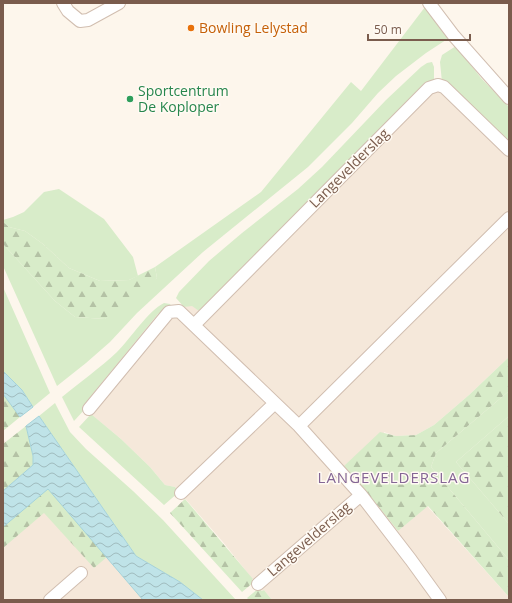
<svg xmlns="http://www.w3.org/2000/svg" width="512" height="603" viewBox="0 0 512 603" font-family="'Open Sans',sans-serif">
  <defs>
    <pattern id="forest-firs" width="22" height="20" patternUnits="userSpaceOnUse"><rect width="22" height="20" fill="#d8ecc9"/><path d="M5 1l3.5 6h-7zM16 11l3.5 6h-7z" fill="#b4c2a5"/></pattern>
    <pattern id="water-waves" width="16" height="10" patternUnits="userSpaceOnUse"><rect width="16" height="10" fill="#bfe3e8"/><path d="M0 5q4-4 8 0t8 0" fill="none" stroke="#a0bbbe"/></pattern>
  </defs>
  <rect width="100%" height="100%" fill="#fdf6ec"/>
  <path fill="#f5e8da" d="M431 81 509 146V357L469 395 434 425 416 435 396 436 384 432 378 506 398 531 427 506 509 597V600H272L264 590 262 591 223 542 175 487 165 485 150 467 121 439 82 407 158 314 172 307H184L192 305 199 311Z
    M3 440 33 465 48 488 143 600H3Z"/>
  <path fill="#d8ecc9" d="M425 7 449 38 426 53 396 76 378 93 352 123 308 167 203 252 137 313 110 342 86 363 57 386 3 266V244L55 301 75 317 105 319 157 278 155 267 261 192 351 82 361 91Z
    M456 46 481 78 509 107V146L442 82 440 62 442 55Z
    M432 62 434 67V81L199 311 192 306 184 307 176 298 179 292 209 261 242 233 298 189 322 167 386 100 421 67 427 63Z
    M59 189 104 219 133 257 138 276 129 280 100 281 69 268 43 244 25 231 9 227 3 222V220L13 217 24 212 44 192Z
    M3 287 50 393 33 407 22 390 3 371Z
    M164 303 170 304 172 307 158 314 82 407 85 409 74 421 62 397C80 382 100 368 117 352 131 338 148 311 164 303Z
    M509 391V416L456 462 509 524V560L431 467 436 453Z
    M55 403 70 432 86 449 133 491 163 520 236 600H203L180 582 136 556 39 416Z
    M91 414 121 439 150 467 165 485 175 487 179 492 164 505 79 427Z"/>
  <path fill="url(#forest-firs)" d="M3 222 9 227 25 231 43 244 69 268 100 281 129 280 155 267 157 278 144 294 105 319 75 317 55 301 3 244Z
    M509 357V391L436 453 431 467 509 560V597L428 506 398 531 378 506 344 466 380 432 396 436 416 435 434 425 469 395Z
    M3 394 20 417 3 431Z
    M509 416V524L456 462Z
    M26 426 33 456V465L3 491V444Z
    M48 488 107 557 94 568 44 513 3 548V527Z
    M185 499 253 579 252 580 254 582 242 592 170 513Z
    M259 588 262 591 264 590 272 600H249L247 598Z"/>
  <path fill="url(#water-waves)" stroke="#a5d3da" d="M3 371 22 390 33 407 20 417 3 394Z
    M39 416 136 556 180 582 203 600H143L48 489 3 527V491L33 465V456L26 426Z"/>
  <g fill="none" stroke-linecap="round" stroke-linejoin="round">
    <g stroke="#d1beb0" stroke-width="14">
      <path id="minor" d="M63 3 68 11 80 21 88 20 119 3
        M429 3 454 36 509 98
        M194 325 429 88 438 85 444 87 509 150
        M89 409 169 312 179 311 299 426 361 495 411 560 440 600
        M299 426 509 218
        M181 493 275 403
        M258 584 361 495
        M50 600 81 573"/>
    </g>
    <use href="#minor" stroke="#fff" stroke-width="12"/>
  </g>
  <circle fill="#e8710a" stroke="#fffaf3" stroke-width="1.5" cx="191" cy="28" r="4"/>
  <circle fill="#2e9e5b" stroke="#fffaf3" stroke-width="1.5" cx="130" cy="99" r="4"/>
  <g text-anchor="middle" stroke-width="3" stroke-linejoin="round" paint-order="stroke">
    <g font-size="14" fill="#c56008" stroke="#fffaf3" text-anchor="start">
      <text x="199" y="33">Bowling Lelystad</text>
    </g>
    <g font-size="14" fill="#27864d" stroke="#fffaf3" text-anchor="start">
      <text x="138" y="96">Sportcentrum<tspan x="138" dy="16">De Koploper</tspan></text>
    </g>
    <g font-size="14" fill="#7a5c4d" stroke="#fffaf3">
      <text transform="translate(349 168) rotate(-45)" y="5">Langevelderslag</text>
      <text transform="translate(309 539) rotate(-41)" y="5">Langevelderslag</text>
    </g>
    <g font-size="15" letter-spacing="1" fill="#846695" stroke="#fffaf3">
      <text x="394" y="483">LANGEVELDERSLAG</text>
    </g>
  </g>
  <rect width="512" height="603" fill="none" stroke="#7a5c4d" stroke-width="8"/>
  <path d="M368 34v6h102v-6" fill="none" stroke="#7a5c4d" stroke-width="2"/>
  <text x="374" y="34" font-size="12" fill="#7a5c4d" stroke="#fffaf3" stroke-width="3" paint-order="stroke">50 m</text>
</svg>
